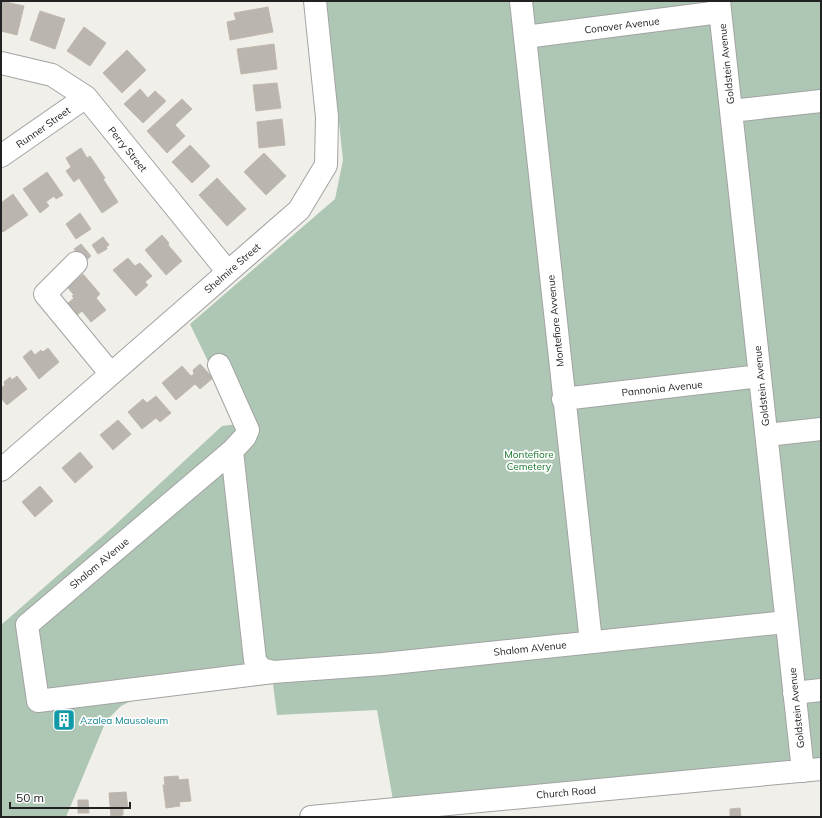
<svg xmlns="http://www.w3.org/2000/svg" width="822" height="818" viewBox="0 0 822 818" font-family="Mulish,sans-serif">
  <rect width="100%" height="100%" fill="#f1efe9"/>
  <path fill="#adc7b4" d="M326 1H821V758L393 800 377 710 277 715 273 684 131 701 121 706 106 721 66 817H1V625L113 527 222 426 238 424 190 324 335 199 343 160Z"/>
  <path fill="#bab5af" stroke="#c1b8ad" d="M1 1 24 6 17 35 1 31Z
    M268 7 273 32 230 40 227 22 236 20 234 13Z
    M40 11 65 19 55 49 30 40Z
    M84 27 106 43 90 66 67 51Z
    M274 44 277 69 241 74 237 49Z
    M127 50 146 70 122 93 103 73Z
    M277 83 281 108 256 111 253 85Z
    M140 89 148 98 155 91 166 101 143 123 124 104Z
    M182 99 192 109 175 125 185 136 167 153 147 131Z
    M282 119 285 145 259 148 257 122Z
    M190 145 210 166 192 183 172 162Z
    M81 148 87 158 90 156 105 178 103 179 118 202 102 213 79 178 74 182 66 171 71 167 66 158Z
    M264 153 286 176 266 195 244 172Z
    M47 172 63 195 56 199 54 196 46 202 49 206 40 213 23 189Z
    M217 178 246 209 227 226 199 195Z
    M13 194 28 215 3 232 1 230V203Z
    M80 213 91 229 76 239 66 224Z
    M162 235 169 243 168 245 182 261 166 275 145 250Z
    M103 237 109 245 106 247 107 249 98 254 92 245Z
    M81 244 91 256 84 262 74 249Z
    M128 258 135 266 140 263 152 276 145 282 148 285 136 296 113 270Z
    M83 274 100 294 96 298 106 310 91 322 82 311 76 316 67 304 74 298 72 296 74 295 67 287Z
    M48 348 59 362 39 379 23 357 31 350 35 355 41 350 43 352Z
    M200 364 213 378 200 389 195 384 176 400 162 383 182 366 191 376 194 374 193 370Z
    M17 376 27 389 7 405 1 398V388L5 385 4 382 10 377 12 380Z
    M156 396 171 413 160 422 156 418 142 429 128 412 143 399 147 403Z
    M118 420 131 434 113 450 100 435Z
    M80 452 93 467 75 483 62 468Z
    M40 486 53 501 35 517 22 502Z
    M71 713 73 724 57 726 56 716Z
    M178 776 179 780 188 779 191 801 179 802 180 806 166 808 163 785H165L164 777Z
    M126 792 128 808 123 809V815L111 817 109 793Z
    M78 800H88L89 813H78Z
    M740 808 741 817H730V809Z"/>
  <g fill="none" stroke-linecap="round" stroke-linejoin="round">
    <g stroke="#a3a3a3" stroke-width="24">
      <path id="minor" d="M521 1 591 642
        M719 1 803 771
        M525 37 720 12
        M1 63 52 75 86 97 228 272
        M731 111 821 101
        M1 156 86 97
        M76 263 45 294 111 374
        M219 365 248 430 245 437 232 451
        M563 399 760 376
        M767 435 821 429
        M1 470 299 210 326 165 327 117 315 1
        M273 672 38 701 27 625 232 451 255 660 261 669 273 672 383 664 786 622
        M794 693 821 690
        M311 817 821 769"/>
    </g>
    <use href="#minor" stroke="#fff" stroke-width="22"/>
  </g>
  <defs>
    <g id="building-square" transform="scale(1.15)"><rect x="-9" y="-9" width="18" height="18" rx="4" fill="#0f9aa8" stroke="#fff"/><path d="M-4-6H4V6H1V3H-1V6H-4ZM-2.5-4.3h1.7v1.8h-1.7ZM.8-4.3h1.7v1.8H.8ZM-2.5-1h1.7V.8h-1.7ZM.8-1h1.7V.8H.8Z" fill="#fff"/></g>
  </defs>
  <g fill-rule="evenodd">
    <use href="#building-square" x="64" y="720"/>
  </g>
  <g text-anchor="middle" stroke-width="3.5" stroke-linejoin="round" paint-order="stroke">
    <g font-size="10" fill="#222" stroke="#fff">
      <text transform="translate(622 25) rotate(-7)" y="4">Conover Avenue</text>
      <text transform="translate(726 64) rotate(-96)" y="4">Goldstein Avenue</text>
      <text transform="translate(43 127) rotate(-35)" y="4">Runner Street</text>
      <text transform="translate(128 149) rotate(51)" y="4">Perry Street</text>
      <text transform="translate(232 268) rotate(-41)" y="4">Shelmire Street</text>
      <text transform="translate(555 321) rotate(-96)" y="4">Montefiore Avvenue</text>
      <text transform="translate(761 386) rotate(-96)" y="4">Goldstein Avenue</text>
      <text transform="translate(662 388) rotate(-6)" y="4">Pannonia Avenue</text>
      <text transform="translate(99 563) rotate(-40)" y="4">Shalom AVenue</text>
      <text transform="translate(530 648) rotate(-6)" y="4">Shalom AVenue</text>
      <text transform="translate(796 708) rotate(-96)" y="4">Goldstein Avenue</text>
      <text transform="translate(566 792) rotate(-5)" y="4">Church Road</text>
    </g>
    <g font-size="10" fill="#19762b" stroke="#fff">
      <text x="529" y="458">Montefiore<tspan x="529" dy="12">Cemetery</tspan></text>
    </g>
    <g font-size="10" fill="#0d838f" stroke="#fff" text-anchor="start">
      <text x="80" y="724">Azalea Mausoleum</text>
    </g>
  </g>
  <rect width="822" height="818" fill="none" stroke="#222222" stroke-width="4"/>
  <path d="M10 802v6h120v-6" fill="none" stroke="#222222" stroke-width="2"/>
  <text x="16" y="802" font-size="12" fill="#222222" stroke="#ffffff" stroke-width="3" paint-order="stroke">50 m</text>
</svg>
